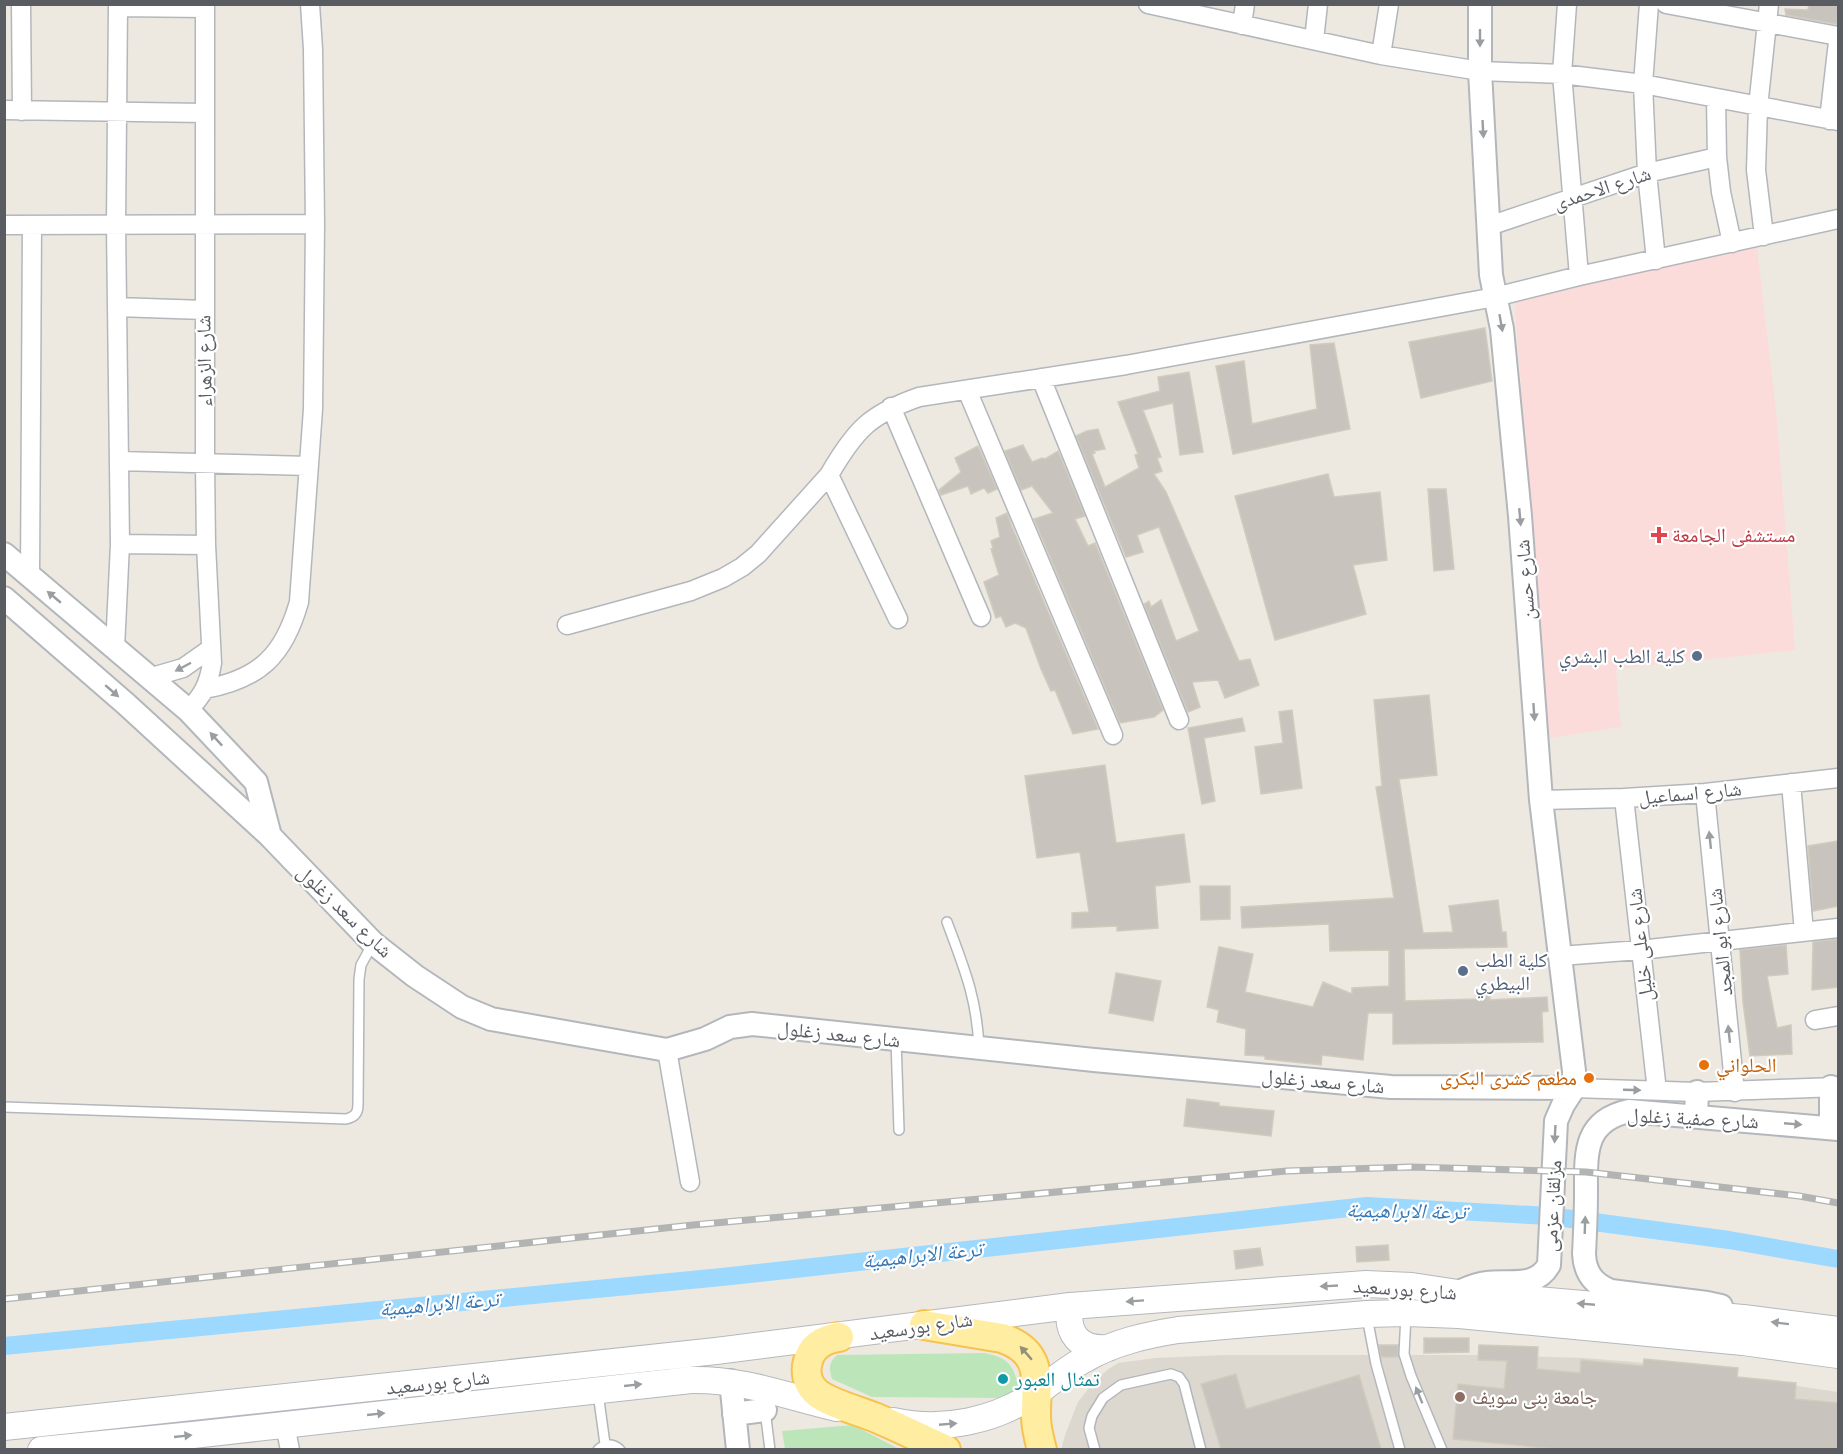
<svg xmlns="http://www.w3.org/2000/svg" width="1843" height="1454" viewBox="0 0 1843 1454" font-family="Lato,'Noto Naskh Arabic',sans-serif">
  <rect width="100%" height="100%" fill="#ede9e0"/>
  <path fill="#ddd8cf" d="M1225 1355H1485L1585 1358 1635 1362 1838 1392V1449L1061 1450 1065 1435 1078 1402 1096 1379 1110 1368 1118 1363 1155 1358Z"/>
  <path fill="#fcdcda" d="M1757 247 1777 419 1795 650 1616 669 1621 727 1549 738 1514 297Z"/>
  <path fill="#bce6ba" d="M985 1353C1006 1358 1012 1362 1018 1384L1013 1394 1003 1398 872 1397 832 1379C829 1368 828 1363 837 1355Z
    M853 1425 899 1449H785L782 1431Z"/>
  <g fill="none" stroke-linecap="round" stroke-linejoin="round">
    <path stroke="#9dd8ff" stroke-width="18" d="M4 1346 722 1277 1367 1206 1549 1216 1729 1240 1838 1259"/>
  </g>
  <path fill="#c8c4bd" stroke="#d1cbbe" stroke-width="1.5" d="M1809 4 1838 6 1837 24 1786 15 1785 9 1808 10Z
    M1485 328 1492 381 1421 398 1409 342Z
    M1334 343 1350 429 1233 454 1216 366 1244 361 1252 424 1317 409 1310 345Z
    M1189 372 1203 452 1180 455 1173 403 1143 410 1161 457 1157 458 1162 471 1154 474 1166 492 1239 661 1250 659 1259 685 1225 698 1218 680 1192 682 1200 707 1188 712 1144 604 1149 601 1151 607 1161 600 1176 641 1199 631 1159 527 1137 535 1143 552 1126 557 1076 436 1087 431 1098 429 1105 449 1094 451 1095 453 1092 454 1105 487 1139 468 1135 455 1138 454 1118 402 1160 391 1158 377Z
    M1023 445 1032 462 1042 458 1045 459 1058 451 1085 516 1075 519 1088 546 1095 543 1163 710 1154 717 1120 723 1034 519 1053 513 1032 486 1021 490 1005 451Z
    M978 446 997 489 988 493 984 488 971 494 968 486 941 495 939 490 961 472 955 458Z
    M1328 474 1334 497 1380 492 1387 560 1353 565 1366 614 1275 640 1235 496Z
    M1428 489H1446L1454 569 1434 571Z
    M1007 513 1012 527 1098 729 1073 734 1055 690 1051 691 1041 669 1026 628 1015 623 1006 627 1001 616 996 618 984 582 999 575 991 549 993 548 991 541 1000 537 996 518Z
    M1429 695 1437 775 1399 779 1423 933 1453 932 1449 906 1498 900 1502 932H1506L1507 947 1404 949 1405 1001 1476 999V994H1490V1000L1547 997 1548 1011 1542 1012 1543 1042 1393 1044V1013H1368L1363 1060 1322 1055 1321 1065 1265 1059V1056L1245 1055 1246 1029 1217 1022 1219 1010 1207 1007 1219 947 1253 954 1245 992 1313 1007 1323 982 1352 994V988L1389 986V950L1330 951 1329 924 1242 928 1241 907 1394 898 1376 787 1382 786 1374 700Z
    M1292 710 1302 788 1261 794 1255 747 1283 743 1279 712Z
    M1242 718 1245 731 1204 738 1215 801 1202 804 1188 728Z
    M1105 765 1116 843 1184 834 1190 882 1155 886 1158 928 1117 931V926L1072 928V913L1089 912 1080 852 1037 858 1025 776Z
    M1839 841V906L1813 911 1808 846Z
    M1200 886H1230V919L1201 920Z
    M1839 939V987L1812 990 1813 942Z
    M1786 945 1788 974 1767 976 1777 1028 1791 1025 1792 1054 1750 1056 1743 1002 1740 950Z
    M1116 973 1161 981 1153 1021 1109 1013Z
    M1187 1099 1219 1103V1106L1274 1111 1271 1136 1184 1126Z
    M1388 1245 1389 1260 1357 1262 1356 1247Z
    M1260 1248 1263 1265 1236 1269 1234 1251Z
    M1424 1338H1469V1352L1424 1353Z
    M1379 1345H1398V1357H1381Z
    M1479 1345 1538 1347 1537 1369 1580 1373 1581 1360 1643 1366 1644 1359 1738 1368 1737 1377 1796 1383 1795 1399 1839 1403V1449H1556L1453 1439 1458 1384 1504 1389 1507 1361 1478 1360Z
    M1236 1374 1246 1409 1359 1375 1381 1449H1221L1201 1384Z"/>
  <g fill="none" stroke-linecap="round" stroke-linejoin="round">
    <g stroke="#b3b7bc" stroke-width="12">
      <path id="service" d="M947 922C964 968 977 998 979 1048
        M896 1040 899 1130
        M4 1107 346 1119C354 1117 358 1114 358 1105L359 979 361 965 373 943
        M1406 1315 1404 1354 1411 1376 1442 1450
        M1367 1317 1376 1364 1400 1450
        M598 1393 605 1444
        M765 1410 770 1450
        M598 1450C605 1443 613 1443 620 1450
        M1095 1450 1089 1428 1092 1416 1103 1398 1121 1385 1171 1374 1179 1377 1184 1384 1201 1450"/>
    </g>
    <g stroke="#b3b7bc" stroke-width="21">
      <path id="minor" d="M21 4 22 111
        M1148 4 1381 55 1480 71 1562 74 1643 84 1838 121
        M1567 4 1562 74 1579 276
        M1649 4 1643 84 1647 173 1656 260
        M1666 4 1838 36
        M118 7 205 8
        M1242 25 1245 4
        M1314 40 1318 4
        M1381 55 1389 4
        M1716 98 1717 157 1721 192 1732 243
        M4 110 205 113
        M1829 120 1838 42
        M4 225 315 224
        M1489 226 1647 173 1717 157
        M1764 236 1756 170 1758 107 1769 4
        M117 307 204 310
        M1041 378 1179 720
        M967 390 1113 735
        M891 407 981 617
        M119 461 308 466
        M120 544 206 545
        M30 577 32 225
        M898 619 829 475C855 430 870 414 919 397L1126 365 1495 297 1579 276 1838 219
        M567 625 691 591 723 578 742 567 758 554 829 475
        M115 648 120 544 116 225 118 4
        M152 677 183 668 210 649
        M205 689C260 679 284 655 299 602L313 409 315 224 313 49 310 4
        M188 710C203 696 209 683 212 663L206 545 205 464V4
        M1791 783 1804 932
        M1705 793 1735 1092
        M1624 798 1657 1091
        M1541 800 1624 798 1705 793 1838 778
        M1560 956 1640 950 1838 928
        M1815 1020 1838 1016
        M667 1050 690 1182
        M1574 1088 1697 1092 1838 1087
        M285 1425 290 1450"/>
    </g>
    <g stroke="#b3b7bc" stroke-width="26">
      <path id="tertiary" d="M1480 4V71L1491 275 1502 329 1520 516 1541 800 1574 1071V1088
        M4 554 188 710 256 782 270 836
        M4 598 126 704 270 836 373 943 415 976 462 1007 491 1019 667 1050 705 1039 730 1027 752 1024 1094 1060 1391 1087 1574 1088
        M1831 1087V1128
        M1696 1116 1697 1092
        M1459 1292C1468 1288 1476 1284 1487 1283 1510 1280 1535 1289 1549 1265L1556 1121 1563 1105 1574 1088
        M1721 1306 1707 1303 1611 1291C1593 1284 1585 1273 1584 1254 1585 1234 1586 1213 1586 1193 1586 1154 1583 1121 1629 1111L1838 1129
        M731 1381 738 1450
        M734 1414 765 1410"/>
    </g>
    <g stroke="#b4b8be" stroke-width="28">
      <path id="secondary" d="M1070 1306C1066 1334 1079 1350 1108 1348
        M893 1421C943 1432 995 1421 1038 1392 1054 1380 1069 1367 1087 1358 1115 1342 1147 1335 1178 1330L1367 1314 1406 1313 1459 1315 1743 1342 1838 1355
        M4 1427 716 1351 1070 1306 1366 1284 1412 1286 1458 1293 1743 1318 1838 1330
        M41 1450 193 1435 691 1380C745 1379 785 1396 837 1408"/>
    </g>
    <g stroke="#f7c24e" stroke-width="32">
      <path id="primary" d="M924 1325 1002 1338C1044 1352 1036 1381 1036 1416 1036 1428 1039 1439 1042 1450
        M839 1337C825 1339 812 1345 808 1361 805 1371 807 1383 815 1391 827 1403 857 1410 874 1417 898 1427 922 1439 946 1450"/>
    </g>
    <use href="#service" stroke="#fff" stroke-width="9"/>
    <use href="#minor" stroke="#fff" stroke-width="18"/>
    <use href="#tertiary" stroke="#fff" stroke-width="22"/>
    <use href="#secondary" stroke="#fff" stroke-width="26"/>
    <use href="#primary" stroke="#ffeda2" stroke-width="28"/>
    <g stroke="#b2b3b3" stroke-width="7">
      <path id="rail" d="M4 1299 693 1225 1287 1171 1411 1167 1586 1172 1799 1196 1838 1203"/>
    </g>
    <use href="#rail" stroke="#fff" stroke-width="4.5" stroke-dasharray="14" stroke-linecap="butt"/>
  </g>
  <defs><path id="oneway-solid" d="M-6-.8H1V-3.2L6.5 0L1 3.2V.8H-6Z" transform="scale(1.5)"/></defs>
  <g fill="#9b9ea1">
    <use href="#oneway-solid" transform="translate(1480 38) rotate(90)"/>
    <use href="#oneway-solid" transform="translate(1483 129) rotate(87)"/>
    <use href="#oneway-solid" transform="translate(1501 323) rotate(80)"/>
    <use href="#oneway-solid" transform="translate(1520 517) rotate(85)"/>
    <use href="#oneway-solid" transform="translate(54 597) rotate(-140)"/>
    <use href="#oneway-solid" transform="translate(183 667) rotate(152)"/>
    <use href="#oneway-solid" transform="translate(112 691) rotate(41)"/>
    <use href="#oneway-solid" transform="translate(1534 712) rotate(86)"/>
    <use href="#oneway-solid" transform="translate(216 739) rotate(-133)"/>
    <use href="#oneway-solid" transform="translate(1710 840) rotate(-96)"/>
    <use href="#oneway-solid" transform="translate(1729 1034) rotate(-96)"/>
    <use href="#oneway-solid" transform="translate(1632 1090) rotate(2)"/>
    <use href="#oneway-solid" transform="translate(1793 1124) rotate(5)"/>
    <use href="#oneway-solid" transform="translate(1555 1134) rotate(93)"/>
    <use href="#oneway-solid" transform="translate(1585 1225) rotate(-88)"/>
    <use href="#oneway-solid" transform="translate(1329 1286) rotate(177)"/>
    <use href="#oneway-solid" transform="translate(1135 1301) rotate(176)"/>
    <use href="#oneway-solid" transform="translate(1586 1304) rotate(-175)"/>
    <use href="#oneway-solid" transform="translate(1780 1323) rotate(-173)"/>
    <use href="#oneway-solid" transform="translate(633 1385) rotate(-6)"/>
    <use href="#oneway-solid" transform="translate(1419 1395) rotate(-112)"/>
    <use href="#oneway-solid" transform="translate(376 1414) rotate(-6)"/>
    <use href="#oneway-solid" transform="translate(948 1424) rotate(-5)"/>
    <use href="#oneway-solid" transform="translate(183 1436) rotate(-6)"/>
  </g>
  <use fill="#938f78" href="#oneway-solid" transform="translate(1026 1353) rotate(-131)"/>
  <path fill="#e0444e" stroke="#fff" stroke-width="2" d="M1656 526h6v6h6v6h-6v6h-6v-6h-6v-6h6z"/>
  <g fill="#5c6f8a" stroke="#fff" stroke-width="2">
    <circle cx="1697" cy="656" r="6"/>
    <circle cx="1463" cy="971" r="6"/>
  </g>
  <g fill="#e8710a" stroke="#fff" stroke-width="2">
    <circle cx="1704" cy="1065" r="6"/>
    <circle cx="1589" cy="1078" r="6"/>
  </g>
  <circle fill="#0f9aa8" stroke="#fff" stroke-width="2" cx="1003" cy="1379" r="6"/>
  <circle fill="#8d6e63" stroke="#fff" stroke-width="2" cx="1460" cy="1397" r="6"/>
  <g text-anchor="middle" stroke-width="4.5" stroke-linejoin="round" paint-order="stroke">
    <g font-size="20" fill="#595d62" stroke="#fff">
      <text transform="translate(1602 188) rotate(-18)" y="7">شارع الاحمدى</text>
      <text transform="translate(204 361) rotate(-91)" y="7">شارع الزهراء</text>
      <text transform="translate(1525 580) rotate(-94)" y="7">شارع حسن</text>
      <text transform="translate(1690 793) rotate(-5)" y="7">شارع اسماعيل</text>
      <text transform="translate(345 911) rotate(44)" y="7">شارع سعد زغلول</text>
      <text transform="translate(1720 942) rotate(-96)" y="7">شارع ابو المجد</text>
      <text transform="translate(1640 945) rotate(-96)" y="7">شارع على خليل</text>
      <text transform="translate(839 1034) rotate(6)" y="7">شارع سعد زغلول</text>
      <text transform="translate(1323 1081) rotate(5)" y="7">شارع سعد زغلول</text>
      <text transform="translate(1693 1118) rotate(3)" y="7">شارع صفية زغلول</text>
      <text transform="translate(1552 1206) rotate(-87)" y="7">مزلقان عزمى</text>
      <text transform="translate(1405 1289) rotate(4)" y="7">شارع بورسعيد</text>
      <text transform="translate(921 1326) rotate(-8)" y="7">شارع بورسعيد</text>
      <text transform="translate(438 1382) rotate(-6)" y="7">شارع بورسعيد</text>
    </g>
    <g font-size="20" fill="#be3a42" stroke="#fff" text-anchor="start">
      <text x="1672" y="542">مستشفى الجامعة</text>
    </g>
    <g font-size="20" fill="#4e5e75" stroke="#fff" text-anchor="end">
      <text x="1685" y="663">كلية الطب البشري</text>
      <text x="1475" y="967" text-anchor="start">كلية الطب<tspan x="1475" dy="23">البيطري</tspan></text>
    </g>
    <g font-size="20" fill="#c56008" stroke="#fff" text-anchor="start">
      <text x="1716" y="1072">الحلواني</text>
      <text x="1577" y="1085" text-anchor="end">مطعم كشرى البكرى</text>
    </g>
    <g font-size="20" fill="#0d838f" stroke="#fff" text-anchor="start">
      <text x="1015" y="1386">تمثال العبور</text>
    </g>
    <g font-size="20" fill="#785e54" stroke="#fff" text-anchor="start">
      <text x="1472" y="1404">جامعة بنى سويف</text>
    </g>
    <g font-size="21" font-style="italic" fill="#3778b5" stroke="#fff">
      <text transform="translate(1406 1211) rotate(1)" y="7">ترعة الابراهيمية</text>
      <text transform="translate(922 1255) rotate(-6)" y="7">ترعة الابراهيمية</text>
      <text transform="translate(439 1304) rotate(-5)" y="7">ترعة الابراهيمية</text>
    </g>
  </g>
  <rect width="1843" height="1454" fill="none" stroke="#595d62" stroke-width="12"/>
</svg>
